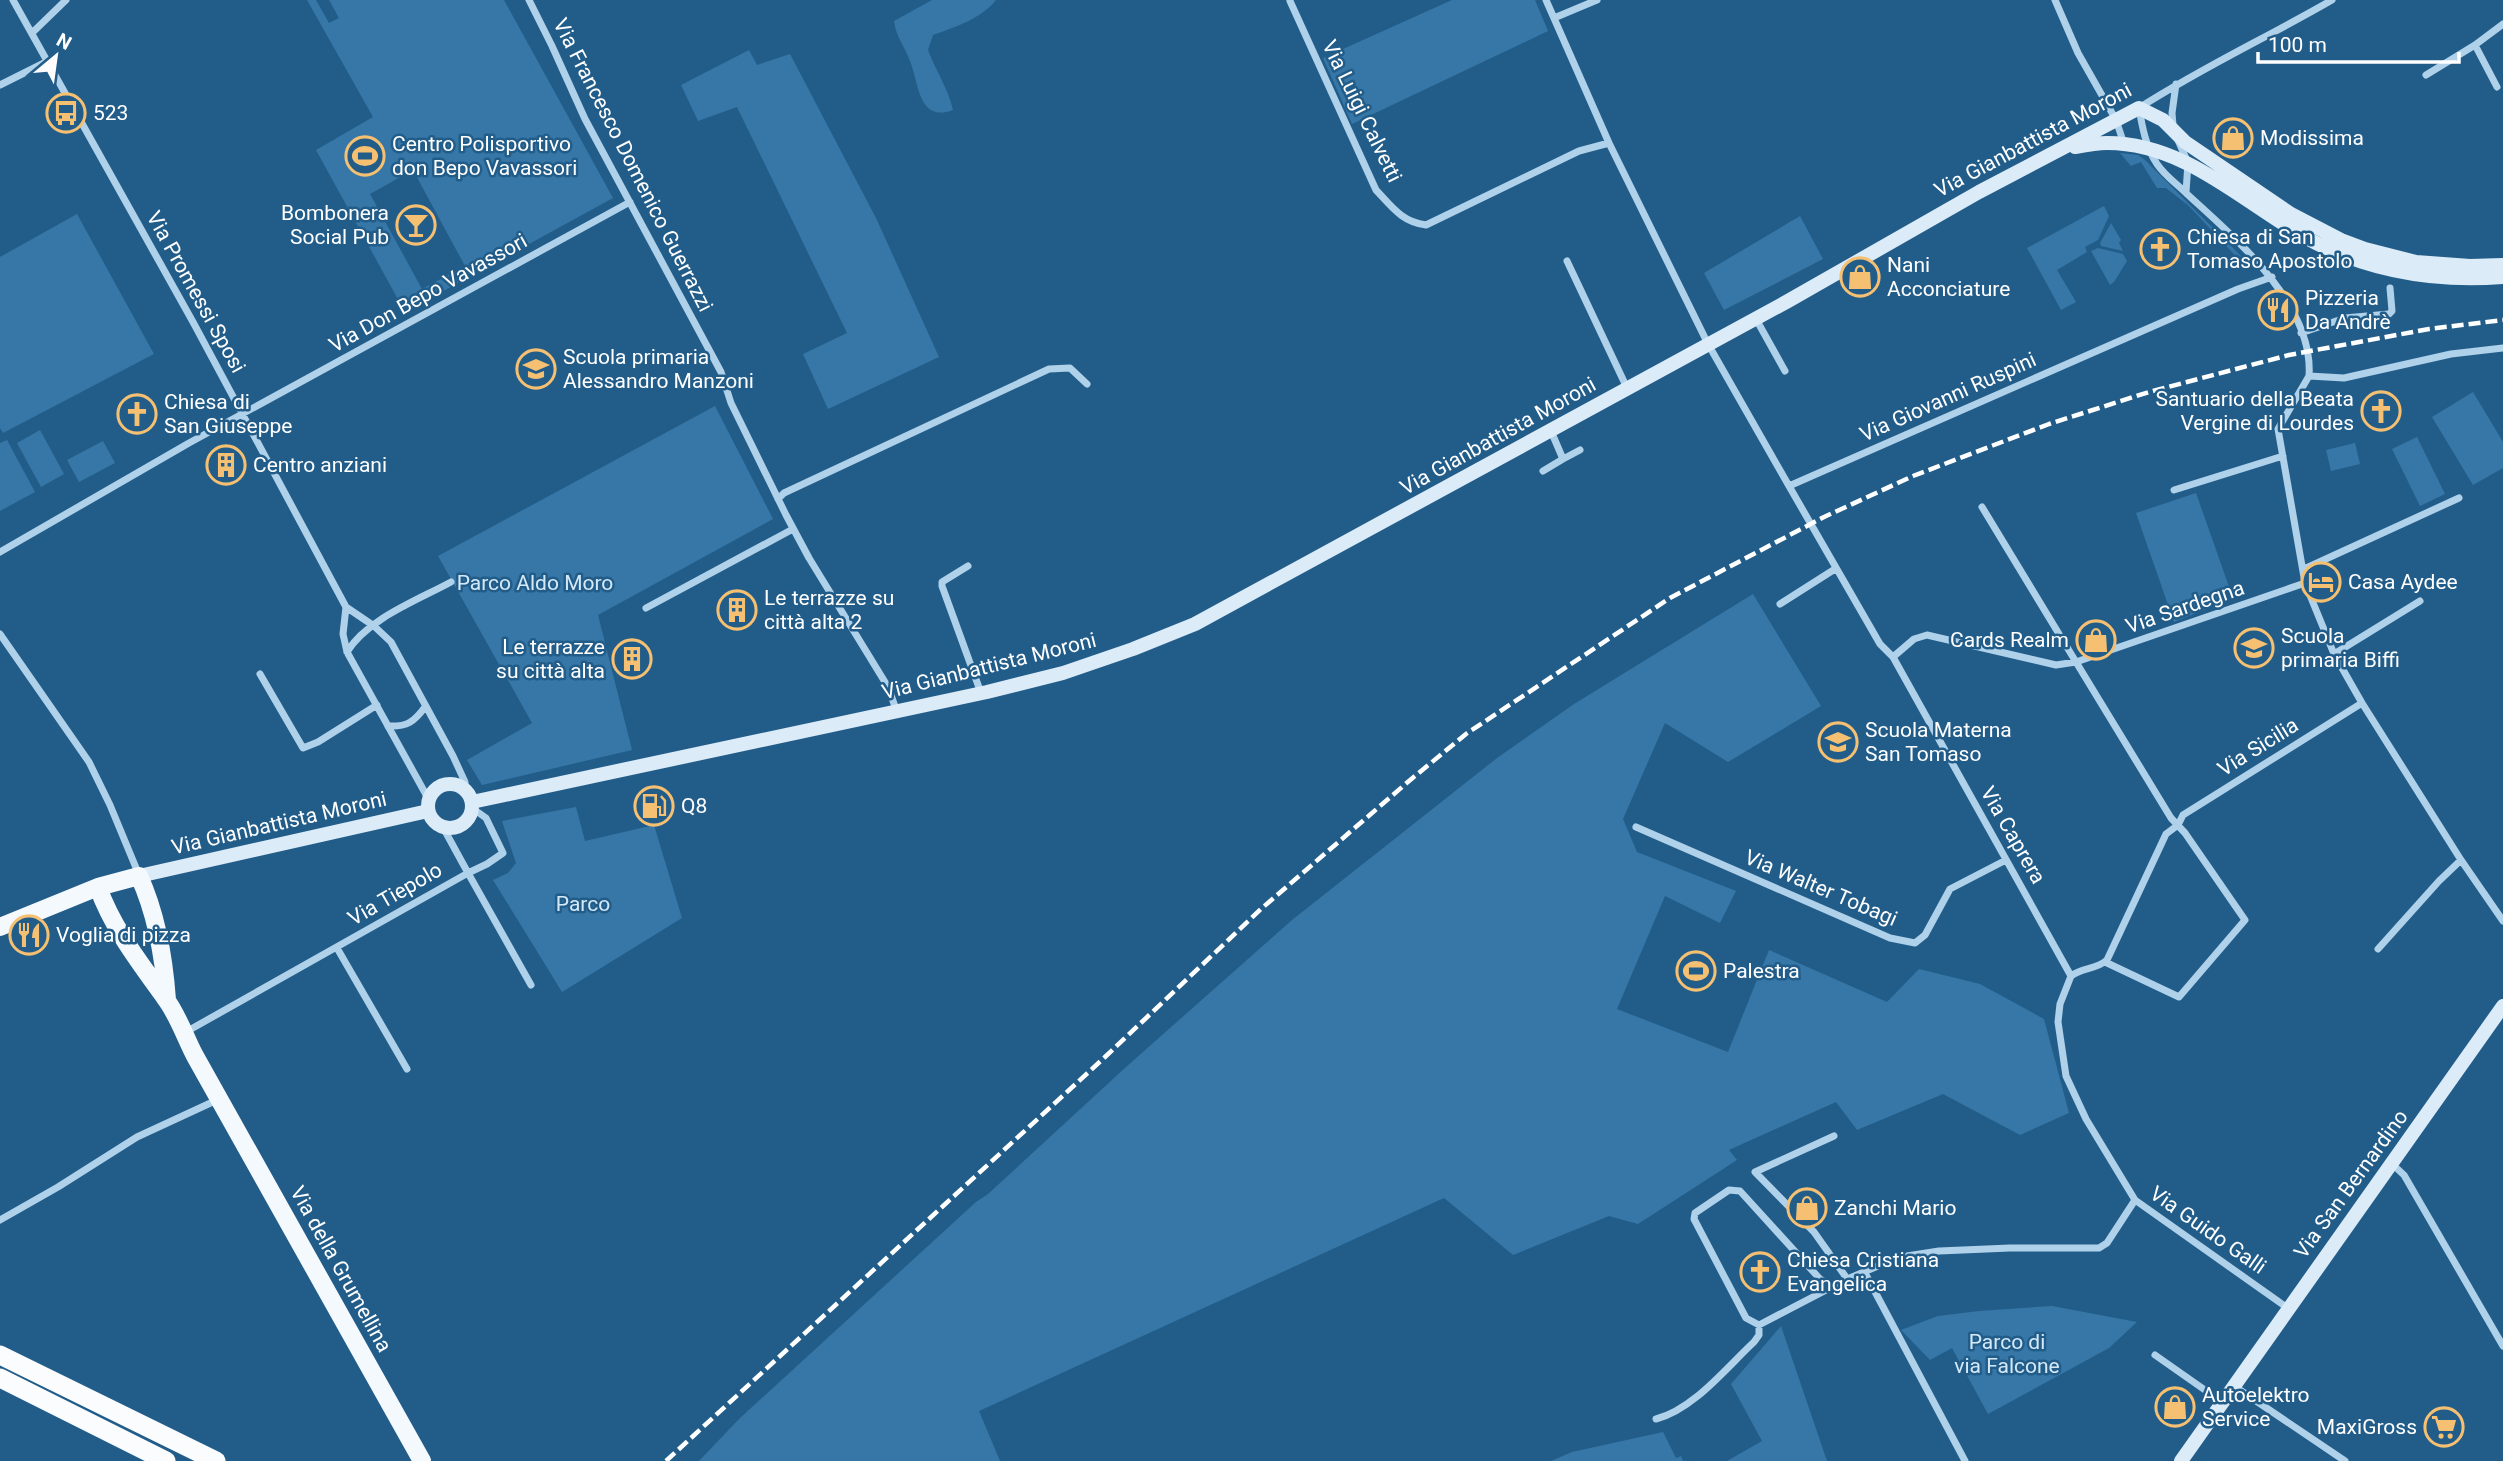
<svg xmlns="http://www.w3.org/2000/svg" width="2503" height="1461" viewBox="0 0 2503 1461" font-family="Roboto,sans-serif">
  <rect width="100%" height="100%" fill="#225d8a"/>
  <path fill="#3677a7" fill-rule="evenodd" d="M307 0H316L329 23 339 18 329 0H504L613 198 405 312 316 150 373 117ZM413 170 465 266 422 289 370 194Z
    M932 0H996C981 19 955 27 933 35L928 50C936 71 948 88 953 110 918 123 919 83 910 61 905 47 896 37 894 21Z
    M1452 0H1535L1548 31 1352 124 1323 58Z
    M749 50 757 65 790 54 876 218 939 357 828 409 803 354 847 333 737 107 698 121 681 85Z
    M2120 153 2138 155 2145 160 2251 266 2248 268 2245 266 2189 206 2166 188H2157L2141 162 2131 166Z
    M2104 206 2109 216 2098 240 2085 247 2087 252 2057 270 2076 302 2061 310 2027 248Z
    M77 214 154 354 3 433 0 428V257Z
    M1800 216 1823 259 1724 310 1704 273Z
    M2111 223 2121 240 2119 243 2123 251 2101 246 2100 243Z
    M2098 248 2123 254 2127 261 2114 282 2110 285 2091 251Z
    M2473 392 2503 442V468L2473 485 2432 417Z
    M715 406 773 519 598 615 632 750 482 785 467 760 532 723 438 556Z
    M40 430 64 474 41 487 17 443Z
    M2417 437 2445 494 2420 506 2392 449Z
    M7 440 35 492 0 511V443Z
    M103 441 115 463 79 482 67 460Z
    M2355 443 2360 464 2331 471 2326 450Z
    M2196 493 2233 598 2174 622 2136 513Z
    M1753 594 1821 706 1728 762 1665 723 1623 819 1637 852 1736 891 1720 923 1665 896 1617 1009 1728 1052 1769 950 1887 1002 1919 969 1980 984 2044 1019 2069 1113 2020 1135 1943 1094 1857 1130 1836 1102 1729 1150 1737 1160 1638 1224 1609 1216 1513 1255 1444 1198 979 1411 1000 1461H699L739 1419 976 1202 988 1194 1126 1067 1292 920 1497 758 1574 704Z
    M576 807 585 841 654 825 682 918 562 992 493 880 508 873 516 863 502 821Z
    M2052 1306 2137 1322 2109 1348 1988 1414 1952 1348 1930 1360 1901 1330 1938 1316 1979 1311Z
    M1781 1326 1827 1461H1727L1762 1441 1731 1384Z
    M1663 1432 1676 1458 1681 1456 1683 1461H1551L1572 1452Z"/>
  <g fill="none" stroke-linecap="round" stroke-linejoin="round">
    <path stroke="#afd1ea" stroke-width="7" d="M13 0 193 322 346 607 374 626 391 642 453 756 465 782V790
      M529 0 552 46 585 119 721 372 731 403 786 515 809 558 888 687 897 712
      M1546 0 1609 143 1708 344 1789 486 2238 289 2272 277
      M2055 0 2078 53 2116 120 2124 144
      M2332 0C2268 37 2201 68 2139 108 2142 126 2146 148 2157 164 2165 176 2177 184 2187 194 2235 238 2314 304 2309 376L2278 429 2305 583 2334 654 2362 703 2461 860 2503 921
      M1290 1 1376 190C1392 207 1402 222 1426 225L1579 151 1609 143
      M1554 18 1597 0
      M33 32 66 0
      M2426 75 2475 45
      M0 85 48 61
      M2497 87 2475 45 2503 24
      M2173 125 2172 113 2176 84
      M2178 140 2188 163 2186 192
      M1567 261 1627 388
      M1756 319 1785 371
      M2301 333 2345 318 2389 314 2392 311 2390 288
      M2309 376 2344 378 2451 354 2503 348
      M1551 431 1563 459 1580 450
      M1543 471 1563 459
      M1789 486 1880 644 1893 657 2071 976
      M2174 490 2283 456
      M778 499 784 493 1049 369 1070 368 1087 384
      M1982 507 2076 662 2305 583
      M0 552 189 443 630 202
      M968 566 942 582V586L981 693
      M2304 569 2459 498
      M1780 604 1835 569
      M346 607 343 634 347 652 429 800
      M646 608 793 529
      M0 634 89 762 110 805 139 875
      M347 652C367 619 418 600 451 582
      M2334 654 2420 601
      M1893 657 1914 639 1927 635 2056 665 2076 662 2171 818 2185 833 2245 920 2179 997 2105 962
      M260 674 303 748 318 742 377 705
      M388 726C407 727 414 722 425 707
      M435 822 445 831 468 873 487 864 503 853 486 818 472 808
      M1636 827 1890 938 1915 943 1925 935 1950 889 2006 860
      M337 948 407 1069
      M2378 949 2439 881 2461 860
      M2071 976 2060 1004 2058 1022 2066 1076 2086 1119 2135 1200 2289 1309
      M2071 976C2082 967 2096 970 2107 960L2166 834 2178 825 2183 815 2362 703
      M184 1033 468 873 531 985
      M1834 1136 1755 1172 1814 1232 1848 1280
      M2391 1163 2404 1175 2503 1346
      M0 1220 58 1187 137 1137 217 1100
      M1865 1273 1965 1461
      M1832 1287 1820 1279 1740 1191 1729 1190 1695 1213 1694 1219 1746 1318 1759 1325 1832 1287 1838 1283 1885 1263 1907 1256 1939 1251 2010 1248H2099L2107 1243 2135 1200
      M2155 1355 2222 1402
      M2234 1386 2345 1461
      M1656 1419C1693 1410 1727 1367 1754 1342L1759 1335V1325"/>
    <path stroke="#dbebf8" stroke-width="14" d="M2075 147C2086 145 2097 143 2107 143 2189 143 2248 208 2316 243 2374 272 2439 282 2503 277
      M428 806a22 22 0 1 1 44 0a22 22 0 1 1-44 0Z
      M472 802 987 692 1063 673 1133 649 1195 624 1788 301 1979 192 2139 108 2163 120 2185 142 2291 214 2341 240 2365 249 2416 262 2470 266 2503 265
      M139 876 428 811
      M2181 1461 2503 1006"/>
    <path stroke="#f4f9fe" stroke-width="18" d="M98 887C113 929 140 963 165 998 178 1015 185 1037 195 1056L422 1461
      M0 927 98 887 139 876C157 915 164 958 167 1000"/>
    <path stroke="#fafcfe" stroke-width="19" d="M0 1355 216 1461
      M0 1378 166 1461"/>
    <path stroke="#fff" stroke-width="4.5" stroke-dasharray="12 5" stroke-linecap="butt" d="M666 1461 1105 1057 1261 909 1409 781 1466 734 1670 598 1824 517 1913 476 2049 424 2149 392 2289 355 2429 329 2503 320"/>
  </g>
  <defs>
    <g id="bus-ring" transform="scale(2.0125)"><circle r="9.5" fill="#225d8a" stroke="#f6c072" stroke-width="1.5"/><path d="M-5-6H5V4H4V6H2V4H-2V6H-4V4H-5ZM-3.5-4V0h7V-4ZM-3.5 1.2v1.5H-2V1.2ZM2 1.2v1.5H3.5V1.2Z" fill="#f6c072"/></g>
    <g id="shop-ring" transform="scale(2.0125)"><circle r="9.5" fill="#225d8a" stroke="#f6c072" stroke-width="1.5"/><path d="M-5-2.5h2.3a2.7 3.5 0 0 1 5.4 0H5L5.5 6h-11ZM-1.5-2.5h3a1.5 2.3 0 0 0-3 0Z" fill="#f6c072"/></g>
    <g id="stadium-ring" transform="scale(2.0125)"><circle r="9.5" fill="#225d8a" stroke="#f6c072" stroke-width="1.5"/><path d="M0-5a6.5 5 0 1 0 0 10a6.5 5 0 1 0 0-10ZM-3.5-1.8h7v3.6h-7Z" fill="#f6c072"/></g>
    <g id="bar-ring" transform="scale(2.0125)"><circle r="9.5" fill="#225d8a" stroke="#f6c072" stroke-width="1.5"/><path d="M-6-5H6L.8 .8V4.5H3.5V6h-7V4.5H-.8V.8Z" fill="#f6c072"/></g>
    <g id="church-ring" transform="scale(2.0125)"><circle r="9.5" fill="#225d8a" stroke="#f6c072" stroke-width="1.5"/><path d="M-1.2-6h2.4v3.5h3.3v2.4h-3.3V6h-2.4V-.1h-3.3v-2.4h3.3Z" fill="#f6c072"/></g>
    <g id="restaurant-ring" transform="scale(2.0125)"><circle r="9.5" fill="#225d8a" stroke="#f6c072" stroke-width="1.5"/><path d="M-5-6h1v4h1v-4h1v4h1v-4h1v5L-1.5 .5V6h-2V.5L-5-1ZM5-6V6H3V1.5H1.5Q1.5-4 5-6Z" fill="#f6c072"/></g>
    <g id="school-ring" transform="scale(2.0125)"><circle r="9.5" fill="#225d8a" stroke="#f6c072" stroke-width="1.5"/><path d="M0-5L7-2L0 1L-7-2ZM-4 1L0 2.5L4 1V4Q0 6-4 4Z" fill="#f6c072"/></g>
    <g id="building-ring" transform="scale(2.0125)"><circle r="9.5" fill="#225d8a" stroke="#f6c072" stroke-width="1.5"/><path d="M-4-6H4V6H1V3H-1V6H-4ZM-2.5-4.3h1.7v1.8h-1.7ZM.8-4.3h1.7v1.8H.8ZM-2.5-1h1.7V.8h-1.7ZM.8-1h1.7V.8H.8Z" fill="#f6c072"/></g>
    <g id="hotel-ring" transform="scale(2.0125)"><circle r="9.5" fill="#225d8a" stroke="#f6c072" stroke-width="1.5"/><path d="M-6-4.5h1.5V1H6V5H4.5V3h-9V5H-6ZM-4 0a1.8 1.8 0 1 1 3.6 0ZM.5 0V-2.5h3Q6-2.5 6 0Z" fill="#f6c072"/></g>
    <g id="fuel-ring" transform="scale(2.0125)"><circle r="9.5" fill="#225d8a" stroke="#f6c072" stroke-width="1.5"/><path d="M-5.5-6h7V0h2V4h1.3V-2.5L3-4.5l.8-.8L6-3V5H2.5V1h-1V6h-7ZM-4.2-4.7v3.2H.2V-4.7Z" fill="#f6c072"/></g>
    <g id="supermarket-ring" transform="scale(2.0125)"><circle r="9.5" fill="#225d8a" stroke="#f6c072" stroke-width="1.5"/><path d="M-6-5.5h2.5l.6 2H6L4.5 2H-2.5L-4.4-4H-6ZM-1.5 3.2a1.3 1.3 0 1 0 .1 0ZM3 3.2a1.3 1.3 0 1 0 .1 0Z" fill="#f6c072"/></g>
  </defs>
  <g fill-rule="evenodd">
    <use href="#bus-ring" x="66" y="113"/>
    <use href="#shop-ring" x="2233" y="138"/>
    <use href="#stadium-ring" x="365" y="156"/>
    <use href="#bar-ring" x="416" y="225"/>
    <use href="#church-ring" x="2160" y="249"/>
    <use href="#shop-ring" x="1860" y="277"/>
    <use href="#restaurant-ring" x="2278" y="310"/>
    <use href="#school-ring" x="536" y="369"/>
    <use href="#church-ring" x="2381" y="411"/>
    <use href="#church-ring" x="137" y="414"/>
    <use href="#building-ring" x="226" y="465"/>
    <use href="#hotel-ring" x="2321" y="582"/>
    <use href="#building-ring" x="737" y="610"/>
    <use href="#shop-ring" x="2096" y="640"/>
    <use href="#school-ring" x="2254" y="648"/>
    <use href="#building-ring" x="632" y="659"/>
    <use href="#school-ring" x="1838" y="742"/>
    <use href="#fuel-ring" x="654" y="806"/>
    <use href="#restaurant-ring" x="29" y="935"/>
    <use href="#stadium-ring" x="1696" y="971"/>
    <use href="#shop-ring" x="1807" y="1208"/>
    <use href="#church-ring" x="1760" y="1272"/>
    <use href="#shop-ring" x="2175" y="1407"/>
    <use href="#supermarket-ring" x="2444" y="1427"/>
  </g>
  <g text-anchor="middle" stroke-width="5" stroke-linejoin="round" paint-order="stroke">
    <g font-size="21" fill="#fff" stroke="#225d8a">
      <text transform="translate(1362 111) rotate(64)" y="7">Via Luigi Calvetti</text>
      <text transform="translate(2033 140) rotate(-28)" y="7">Via Gianbattista Moroni</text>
      <text transform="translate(633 165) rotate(63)" y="7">Via Francesco Domenico Guerrazzi</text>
      <text transform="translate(196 292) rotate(61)" y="7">Via Promessi Sposi</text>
      <text transform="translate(428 293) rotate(-29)" y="7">Via Don Bepo Vavassori</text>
      <text transform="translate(1948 397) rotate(-24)" y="7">Via Giovanni Ruspini</text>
      <text transform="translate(1498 436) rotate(-29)" y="7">Via Gianbattista Moroni</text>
      <text transform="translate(2185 607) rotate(-19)" y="7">Via Sardegna</text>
      <text transform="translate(989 666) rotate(-14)" y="7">Via Gianbattista Moroni</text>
      <text transform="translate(2258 747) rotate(-32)" y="7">Via Sicilia</text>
      <text transform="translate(279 823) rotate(-13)" y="7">Via Gianbattista Moroni</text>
      <text transform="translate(2013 835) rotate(60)" y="7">Via Caprera</text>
      <text transform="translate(1821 888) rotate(23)" y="7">Via Walter Tobagi</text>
      <text transform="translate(395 894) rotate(-30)" y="7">Via Tiepolo</text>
      <text transform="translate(2351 1184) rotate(-54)" y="7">Via San Bernardino</text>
      <text transform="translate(2208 1230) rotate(35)" y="7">Via Guido Galli</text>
      <text transform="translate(341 1269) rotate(61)" y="7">Via della Grumellina</text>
    </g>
    <g font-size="21" fill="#fff" stroke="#225d8a" text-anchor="start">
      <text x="93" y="120">523</text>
      <text x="2260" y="145">Modissima</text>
      <text x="392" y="151">Centro Polisportivo<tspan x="392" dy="24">don Bepo Vavassori</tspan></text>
      <text x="389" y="220" text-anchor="end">Bombonera<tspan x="389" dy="24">Social Pub</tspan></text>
      <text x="2187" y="244">Chiesa di San<tspan x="2187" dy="24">Tomaso Apostolo</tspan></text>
      <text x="1887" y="272">Nani<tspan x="1887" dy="24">Acconciature</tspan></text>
      <text x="2305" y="305">Pizzeria<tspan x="2305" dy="24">Da Andrè</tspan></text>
      <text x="563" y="364">Scuola primaria<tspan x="563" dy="24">Alessandro Manzoni</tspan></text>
      <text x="2354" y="406" text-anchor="end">Santuario della Beata<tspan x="2354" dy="24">Vergine di Lourdes</tspan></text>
      <text x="164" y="409">Chiesa di<tspan x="164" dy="24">San Giuseppe</tspan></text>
      <text x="253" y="472">Centro anziani</text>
      <text x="2348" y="589">Casa Aydee</text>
      <text x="764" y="605">Le terrazze su<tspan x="764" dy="24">città alta 2</tspan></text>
      <text x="2281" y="643">Scuola<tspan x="2281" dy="24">primaria Biffi</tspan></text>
      <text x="2069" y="647" text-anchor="end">Cards Realm</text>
      <text x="605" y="654" text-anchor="end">Le terrazze<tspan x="605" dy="24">su città alta</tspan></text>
      <text x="1865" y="737">Scuola Materna<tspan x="1865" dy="24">San Tomaso</tspan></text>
      <text x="681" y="813">Q8</text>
      <text x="56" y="942">Voglia di pizza</text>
      <text x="1723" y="978">Palestra</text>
      <text x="1834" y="1215">Zanchi Mario</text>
      <text x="1787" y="1267">Chiesa Cristiana<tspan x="1787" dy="24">Evangelica</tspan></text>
      <text x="2202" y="1402">Autoelektro<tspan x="2202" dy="24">Service</tspan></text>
      <text x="2417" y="1434" text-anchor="end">MaxiGross</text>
    </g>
    <g font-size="21" fill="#d4e9f8" stroke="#225d8a">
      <text x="535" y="590">Parco Aldo Moro</text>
      <text x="583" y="911">Parco</text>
      <text x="2007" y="1349">Parco di<tspan x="2007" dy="24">via Falcone</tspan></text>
    </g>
  </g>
  <g transform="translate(56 56) rotate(29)" stroke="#225d8a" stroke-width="5" paint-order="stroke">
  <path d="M0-5L12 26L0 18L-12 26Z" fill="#ffffff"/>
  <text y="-10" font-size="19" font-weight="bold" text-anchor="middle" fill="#ffffff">N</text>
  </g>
  <path d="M2258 52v10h201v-10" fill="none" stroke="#ffffff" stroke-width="3.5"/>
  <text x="2268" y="52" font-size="21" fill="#ffffff" stroke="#225d8a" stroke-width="5" paint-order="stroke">100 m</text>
</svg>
